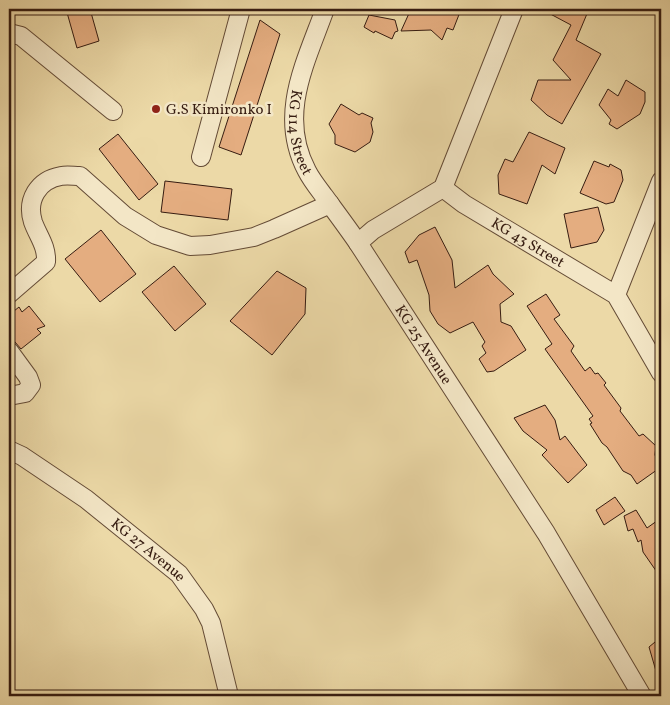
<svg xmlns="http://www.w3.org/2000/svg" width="670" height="705" viewBox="0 0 670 705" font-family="Vollkorn,serif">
  <rect width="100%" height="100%" fill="#ecd9a7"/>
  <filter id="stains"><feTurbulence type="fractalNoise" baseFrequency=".004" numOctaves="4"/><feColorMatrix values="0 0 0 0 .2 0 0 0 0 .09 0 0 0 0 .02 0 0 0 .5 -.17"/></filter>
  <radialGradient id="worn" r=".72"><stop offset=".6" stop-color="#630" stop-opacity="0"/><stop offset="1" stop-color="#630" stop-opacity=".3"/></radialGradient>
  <path fill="#e4ad80" stroke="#361c11" d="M66 9H90L99 41 77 48Z
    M411 9H451L460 12 453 30 447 28 442 40 431 30 401 31Z
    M541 9H589L576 40 601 54 562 124 547 115 531 100 538 80H571L553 60 571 25Z
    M369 15 395 20 398 31 395 32 392 39 375 31 374 33 364 27Z
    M260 20 280 34 241 155 219 147Z
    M626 80 645 92V102L640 114 617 129 609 124 611 120 599 105 608 89 618 96Z
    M341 104 359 115 362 113 373 118 371 123 373 132 370 142 355 152 335 144V135L329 124Z
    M529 132 565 148 555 174 542 165 527 204 499 194 498 175 505 159 513 162Z
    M118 134 158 184 139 200 99 149Z
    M594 161 609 167 610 164 621 170 623 180 614 202 606 204 580 193Z
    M165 181 232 189 228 220 161 212Z
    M598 207 604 230 597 242 571 248 564 214Z
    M435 227 452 260 455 288 488 265 493 274 514 294 500 304 501 322 511 326 526 350 494 371 487 372 479 359 486 353 482 346 485 342 473 322 450 333 438 324 430 311 429 295 417 260 409 263 405 252 419 235Z
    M101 230 136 274 100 302 65 259Z
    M174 266 206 304 175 331 142 292Z
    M277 271 306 288 305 314 272 355 230 321Z
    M546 294 560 315 554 319 574 346 571 351 585 371 590 367 595 374 598 373 606 383 604 385 621 408 620 411 639 436 643 434 656 446 655 455 661 467 637 484 631 475 623 471 607 447 602 443 590 424 592 423 589 419 593 416 545 349 552 344 527 306Z
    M29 306 45 326 37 329 41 333 21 349 9 335V315L19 307 22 312Z
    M545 405 555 420 560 440 565 436 587 465 568 483 542 455 547 450 523 431 514 418Z
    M615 497 625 511 604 525 596 510Z
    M636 510 647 528 661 518V578L643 552 641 540 638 542 633 529 628 531 624 516Z
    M661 637V678H658L649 647Z"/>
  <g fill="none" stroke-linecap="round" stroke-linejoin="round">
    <g stroke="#644b36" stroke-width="20">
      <g id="minor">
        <path id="s1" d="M325 9C306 62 277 115 307 171 311 179 318 188 324 196 335 211 347 227 358 243"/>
        <path id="s2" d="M514 9 443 188 373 230 358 243 546 533 642 696"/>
        <path d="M9 33 21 36 113 111"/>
        <path d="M201 157 241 9"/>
        <path id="s3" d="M443 188 464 204 616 295 661 373"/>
        <path d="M9 294 46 262C47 246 38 236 33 222 26 200 38 180 61 176 67 175 74 176 80 176L125 216 156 235 190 246 210 245 254 237 274 229 330 204"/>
        <path d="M616 295 661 181"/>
        <path d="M9 351 28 377 31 385 25 393 9 396"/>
        <path id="s4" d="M9 450 22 456 86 499 179 574 204 609 211 623 229 696"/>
      </g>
    </g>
    <use href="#minor" stroke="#f3e6c6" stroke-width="18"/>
  </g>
  <circle fill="#8f2418" stroke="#f3e6c6" stroke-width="2" cx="156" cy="109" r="5"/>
  <g text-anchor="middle" stroke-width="5" stroke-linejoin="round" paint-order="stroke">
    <g font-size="15" fill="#361c11" stroke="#f3e6c6" text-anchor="start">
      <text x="166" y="114">G.S Kimironko I</text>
    </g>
    <g font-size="15" fill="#361c11" stroke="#f3e6c6">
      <text dy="5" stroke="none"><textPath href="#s1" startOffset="129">KG 114 Street</textPath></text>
      <text dy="5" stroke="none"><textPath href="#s3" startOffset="101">KG 43 Street</textPath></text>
      <text dy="5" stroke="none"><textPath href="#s2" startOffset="415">KG 25 Avenue</textPath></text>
      <text dy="5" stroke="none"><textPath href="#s4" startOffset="172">KG 27 Avenue</textPath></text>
    </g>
  </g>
  <rect width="670" height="705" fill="none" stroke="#ecd9a7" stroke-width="30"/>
  <rect x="10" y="10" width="650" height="685" fill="none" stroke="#361c11" stroke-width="2.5"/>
  <rect x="15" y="15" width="640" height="675" fill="none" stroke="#361c11"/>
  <rect width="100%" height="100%" filter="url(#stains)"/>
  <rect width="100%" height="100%" fill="url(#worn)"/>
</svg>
